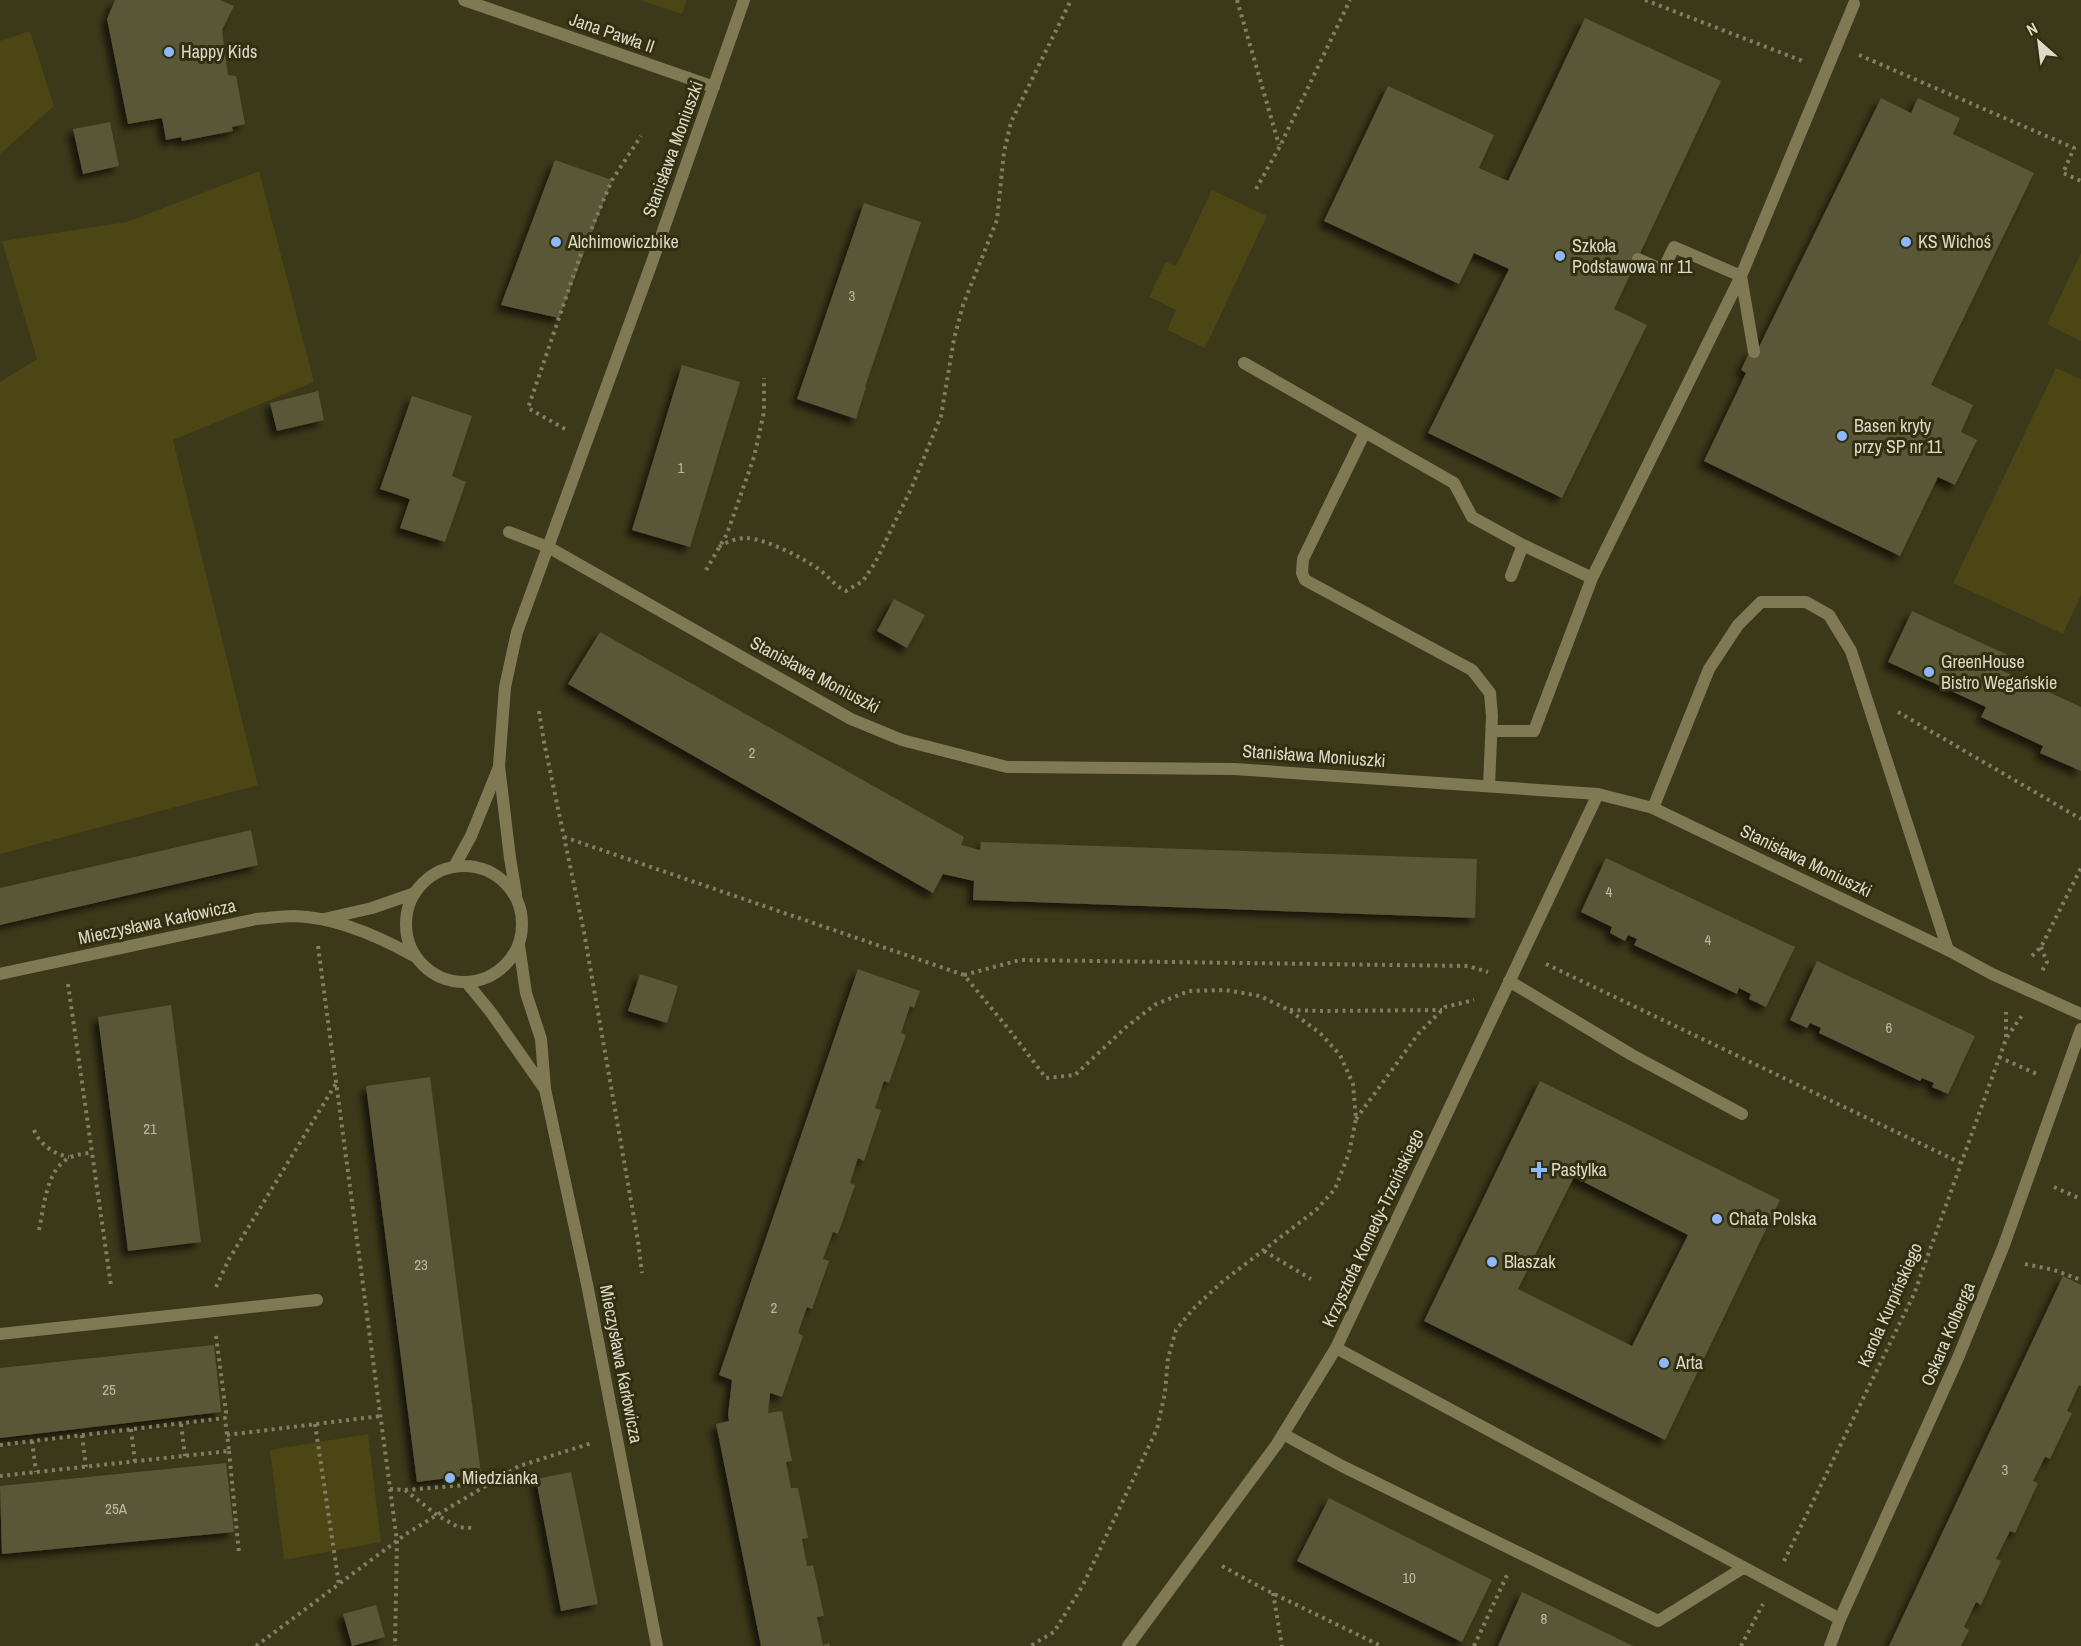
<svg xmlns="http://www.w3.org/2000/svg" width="2081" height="1646" viewBox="0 0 2081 1646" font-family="'Archivo Narrow',sans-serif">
  <defs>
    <filter id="shadow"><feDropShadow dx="-5.5" dy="5.5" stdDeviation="3" flood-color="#0009"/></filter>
  </defs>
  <rect width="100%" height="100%" fill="#3c381a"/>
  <path fill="#4c4514" d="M640 0H687L682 14Z
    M30 31 54 106 0 154V41Z
    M259 171 314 382 173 440 258 785 0 854V382L37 359 2 241 127 222Z
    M1212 190 1267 216 1205 348 1167 330 1176 310 1149 297 1166 262 1176 266Z
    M2081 253V341L2047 324Z
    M2056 368 2081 379V595L2063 634 1953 583Z
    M368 1434 381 1542 284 1560 270 1450Z"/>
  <path fill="#5a5637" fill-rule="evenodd" filter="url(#shadow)" d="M115 0H220L234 6 222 30 228 75 236 76 245 124 232 127 233 131 182 141 181 137 166 140 162 118 128 124 107 19Z
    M1585 18 1721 81 1614 309 1647 325 1562 498 1428 433 1509 269 1474 253 1459 284 1324 221 1388 86 1494 135 1479 168 1508 181Z
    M1881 98 1911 113 1918 98 1960 118 1953 134 2034 173 1931 385 1973 405 1961 432 1977 440 1955 485 1938 477 1900 556 1704 461 1746 373 1741 370 1750 351 1756 353Z
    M110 122 119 166 83 174 73 129Z
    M555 160 612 180 559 318 501 305Z
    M864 203 921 222 865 387H866L856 419 797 399Z
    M682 365 740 382 690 547 632 530Z
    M318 391 324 420 277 431 270 403Z
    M412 396 472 416 452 476 466 482 445 542 400 528 410 499 380 489Z
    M894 599 925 615 907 648 877 631Z
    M1912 611 2010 656 2003 671 2081 707V771L2040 753 2043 746 1981 717 1986 707 1888 662Z
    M600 632 964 837 961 845 980 850 981 842 1477 859 1475 918 973 900 974 881 943 874 933 893 568 684Z
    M251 830 258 865 0 925V888Z
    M1606 858 1795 947 1766 1007 1749 999 1751 994 1739 988 1737 994 1634 945 1637 939 1628 935 1625 941 1610 933 1612 927 1581 912Z
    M1817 961 1975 1036 1948 1094 1932 1087 1934 1083 1922 1078 1920 1081 1819 1033 1821 1028 1810 1023 1807 1028 1790 1020Z
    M858 969 920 991 914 1008 910 1006 901 1033 906 1035 889 1083 884 1081 875 1108 881 1110 864 1161 858 1158 850 1183 855 1185 838 1234 833 1232 823 1259 829 1261 812 1309 807 1307 798 1333 803 1336 782 1397 770 1393 768 1413 782 1411 792 1461 786 1462 791 1488H798L808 1538 802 1539 807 1566 813 1565 824 1616 817 1617 823 1645 829 1643 830 1646H761L716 1424 729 1421 728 1415 732 1380 719 1375Z
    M640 974 678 986 667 1023 628 1011Z
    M171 1005 201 1242 128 1251 98 1017Z
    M430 1077 481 1474 417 1482 366 1086Z
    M1540 1081 1780 1200 1665 1440 1424 1321ZM1574 1177 1688 1235 1632 1346 1518 1289Z
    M2063 1276 2081 1285V1386L2079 1385 2067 1411 2072 1413 2050 1459 2045 1457 2033 1481 2038 1483 2015 1533 2010 1531 1996 1559 2001 1561 1981 1605 1976 1602 1964 1627 1969 1630 1961 1646H1889Z
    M214 1345 221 1412 0 1438V1368Z
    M226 1463 234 1532 2 1554 0 1486Z
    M571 1472 598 1604 561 1611 536 1479Z
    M1329 1498 1492 1580 1462 1642 1297 1561Z
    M1522 1592 1633 1646H1498Z
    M376 1605 385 1637 352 1646 343 1614Z"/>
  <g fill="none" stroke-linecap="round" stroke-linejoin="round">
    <path stroke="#817e65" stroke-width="4" stroke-dasharray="3 4.5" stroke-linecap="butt" d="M1237 0 1279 145
      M1645 0 1805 62
      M1859 55 2074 148 2063 173 2081 181
      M1256 189 1280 146 1350 0
      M565 429 528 408 582 251 612 180 641 136
      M719 547C726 542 737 538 746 538 767 539 803 558 820 570 829 577 835 586 846 591L863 581 875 563 911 489 941 416 954 339 963 305 997 220 1004 152 1011 122 1071 0
      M706 570 727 534 754 457 764 412V378
      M539 711 544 742 584 932 638 1241 642 1273
      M1898 712 2081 819
      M564 837 964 975 1011 1032 1046 1078 1075 1075 1125 1028 1156 1004 1189 991 1225 990 1260 996 1289 1010 1321 1034 1340 1055 1353 1084 1356 1119 1349 1153 1335 1189 1316 1210 1222 1282 1193 1309 1176 1330 1168 1358 1165 1393 1157 1429 1083 1585 1054 1632 1030 1646
      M318 946 397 1541 395 1646
      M2041 947 2047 962 2042 971
      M2032 956 2041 947 2081 868
      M1546 964 1961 1163
      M964 975 1020 960 1468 966 1488 972
      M68 984 111 1286
      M1290 1010 1320 1011 1442 1010
      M2007 1037 2023 1014
      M1999 1057 2039 1075
      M1356 1119 1419 1033 1445 1007 1474 1000
      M34 1130C40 1145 54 1154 69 1157
      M2054 1187 2081 1199
      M39 1230C44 1207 46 1170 69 1158 76 1154 85 1154 92 1152
      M1264 1251 1311 1279
      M2025 1264 2054 1270 2081 1280
      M216 1287 229 1259 337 1082
      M216 1336 226 1412 225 1418
      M181 1424 185 1456
      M315 1424 339 1585
      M131 1429 135 1462
      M82 1435 86 1467
      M227 1435 381 1416
      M32 1441 36 1472
      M0 1445 225 1418 229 1451 0 1476
      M229 1451 239 1553
      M390 1489 405 1490 491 1483
      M405 1490 437 1515 458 1527 473 1528
      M1784 1561 1914 1294 2006 1039V1012
      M1222 1566 1264 1589 1381 1646
      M1273 1593 1282 1646
      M256 1646 406 1534 437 1515 519 1466 592 1443
      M1474 1646 1508 1573
      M1741 1646 1763 1604"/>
    <path stroke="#807a54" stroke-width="12" d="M1638 259 1663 270 1674 247 1741 276 1754 352
      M1244 363 1454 483 1472 517 1523 545
      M1365 432 1303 559 1302 573 1305 580 1472 670 1490 693 1492 716 1489 786
      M509 532 548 547
      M1511 576 1523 545 1592 578
      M1492 731H1534L1592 578 1741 276 1854 4
      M1653 808 1709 669 1738 625 1761 602H1806L1829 615 1851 651 1948 950
      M1509 981 1632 1055 1742 1114
      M0 1334 317 1300
      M1336 1348 1840 1619
      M1283 1434 1342 1466 1658 1621 1743 1568"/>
    <path stroke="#807a54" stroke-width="12" d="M464 0 714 87
      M744 0 651 265 548 547 851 719 902 740 1007 767 1234 769 1598 794 1653 808 1948 950 1992 974 2081 1014
      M406 924a58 58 0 1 1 116 0a58 58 0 1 1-116 0Z
      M454 867 471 836 499 767
      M516 894 510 858 499 766 505 687 517 632 548 547
      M324 919 372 908 415 893
      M519 945 526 993 541 1039 545 1089 587 1284 657 1646
      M0 974 256 919C269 918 282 916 294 916 334 917 380 937 414 956
      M467 983 490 1011 544 1088
      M1128 1646 1277 1444 1336 1348 1598 794
      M1830 1646 1840 1619 1958 1358 2004 1245 2081 1029"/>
  </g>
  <g fill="#8db9fc" stroke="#322e10" stroke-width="2">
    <circle cx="169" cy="52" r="6"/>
    <circle cx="556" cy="242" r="6"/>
    <circle cx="1906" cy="242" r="6"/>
    <circle cx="1560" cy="256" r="6"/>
    <circle cx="1842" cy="436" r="6"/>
    <circle cx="1929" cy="672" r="6"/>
    <path d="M1536 1161h6v6h6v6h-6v6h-6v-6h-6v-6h6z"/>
    <circle cx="1717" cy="1219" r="6"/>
    <circle cx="1492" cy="1262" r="6"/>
    <circle cx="1664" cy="1363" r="6"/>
    <circle cx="450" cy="1478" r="6"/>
  </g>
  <g text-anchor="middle" stroke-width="6" stroke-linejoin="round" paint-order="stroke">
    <g font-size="15" fill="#bbb8a4">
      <text x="852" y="301">3</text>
      <text x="681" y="473">1</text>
      <text x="752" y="758">2</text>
      <text x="1609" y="897">4</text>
      <text x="1708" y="945">4</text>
      <text x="1889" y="1033">6</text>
      <text x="150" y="1134">21</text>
      <text x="421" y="1270">23</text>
      <text x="774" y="1313">2</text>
      <text x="109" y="1395">25</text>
      <text x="2005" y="1475">3</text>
      <text x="116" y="1514">25A</text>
      <text x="1409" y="1583">10</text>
      <text x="1544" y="1624">8</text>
    </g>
    <g font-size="18" fill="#dbd9c8" stroke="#322e10">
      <text transform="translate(612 33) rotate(19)" y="6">Jana Pawła II</text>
      <text transform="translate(673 149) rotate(-70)" y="6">Stanisława Moniuszki</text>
      <text transform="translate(815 675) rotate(28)" y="6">Stanisława Moniuszki</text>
      <text transform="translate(1314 756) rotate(4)" y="6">Stanisława Moniuszki</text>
      <text transform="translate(1806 861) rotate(26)" y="6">Stanisława Moniuszki</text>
      <text transform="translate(157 922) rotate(-12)" y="6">Mieczysława Karłowicza</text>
      <text transform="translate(1373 1228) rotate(-65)" y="6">Krzysztofa Komedy-Trzcińskiego</text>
      <text transform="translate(1890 1305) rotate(-66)" y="6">Karola Kurpińskiego</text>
      <text transform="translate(1948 1334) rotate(-67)" y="6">Oskara Kolberga</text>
      <text transform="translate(621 1364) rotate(79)" y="6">Mieczysława Karłowicza</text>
    </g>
    <g font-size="18" fill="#dbd9c8" stroke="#322e10" text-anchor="start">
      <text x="181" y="58">Happy Kids</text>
      <text x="568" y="248">Alchimowiczbike</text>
      <text x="1918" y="248">KS Wichoś</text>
      <text x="1572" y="252">Szkoła<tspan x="1572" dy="21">Podstawowa nr 11</tspan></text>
      <text x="1854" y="432">Basen kryty<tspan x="1854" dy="21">przy SP nr 11</tspan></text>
      <text x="1941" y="668">GreenHouse<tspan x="1941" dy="21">Bistro Wegańskie</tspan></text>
      <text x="1551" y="1176">Pastylka</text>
      <text x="1729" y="1225">Chata Polska</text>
      <text x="1504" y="1268">Blaszak</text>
      <text x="1676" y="1369">Arta</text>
      <text x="462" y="1484">Miedzianka</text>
    </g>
  </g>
  <g transform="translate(2039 42) rotate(332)" stroke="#322e10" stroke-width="4.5" paint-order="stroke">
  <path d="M0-4.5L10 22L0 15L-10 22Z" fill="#dbd9c8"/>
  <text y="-9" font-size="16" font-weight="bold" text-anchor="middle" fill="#dbd9c8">N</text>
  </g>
</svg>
